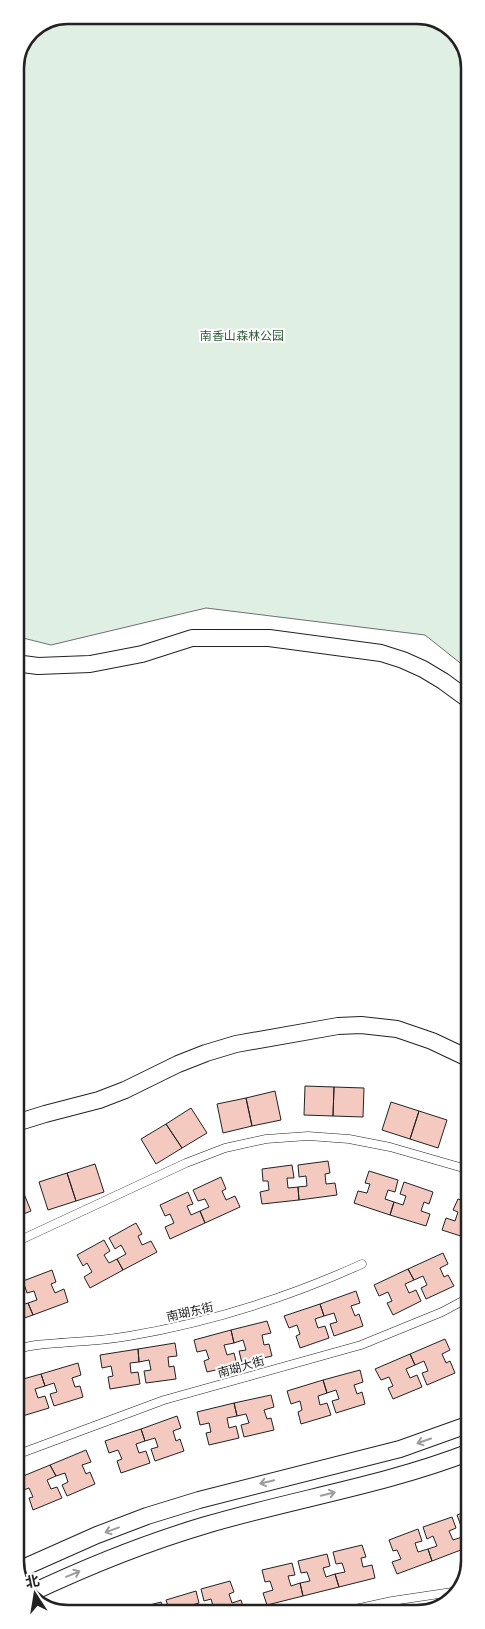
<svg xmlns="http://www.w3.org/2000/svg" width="485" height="1629" viewBox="0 0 485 1629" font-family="'Roboto Condensed','Noto Sans SC',sans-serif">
  <rect width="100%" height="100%" fill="#fff"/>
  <path fill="#e0efe3" stroke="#6f6f6f" d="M68 15H424L452 28 469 57V670L425 635 206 608 51 645 15 636V64L31 30Z"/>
  <path fill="#f3c9c0" stroke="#222" d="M305 1086 334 1087 333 1116 304 1115Z
    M334 1087 364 1088 363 1117 333 1116Z
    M275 1091 281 1120 252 1126 246 1098Z
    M246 1098 252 1126 223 1133 217 1104Z
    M391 1102 419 1111 410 1139 382 1130Z
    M191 1108 207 1133 182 1148 166 1124Z
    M419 1111 447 1120 438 1148 410 1139Z
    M166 1124 182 1148 156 1164 141 1139Z
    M328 1161 330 1173 325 1174 326 1184 335 1183 337 1195 299 1200 298 1187 307 1186 306 1176 299 1177 298 1165Z
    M95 1164 104 1192 76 1201 67 1173Z
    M292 1165 294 1178H287L288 1188 298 1187 299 1200 262 1204 260 1192 269 1190 268 1181H263L262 1169Z
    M369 1171 398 1180 395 1192 388 1190 385 1199 394 1202 390 1215 354 1203 358 1191 367 1193 370 1184 365 1183Z
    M67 1173 76 1201 48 1210 39 1182Z
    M221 1177 226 1189 222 1191 226 1200 235 1196 240 1207 205 1223 200 1211 209 1207 205 1199 198 1201 193 1190Z
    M404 1182 433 1192 429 1204 424 1202 421 1211 430 1214 426 1226 390 1215 394 1202 403 1205 406 1196 400 1194Z
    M20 1184 31 1211 16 1217V1186Z
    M188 1192 193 1204 187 1206 191 1215 200 1211 205 1223 170 1239 165 1227 174 1223 170 1214 165 1216 160 1205Z
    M458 1199 470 1203V1239L442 1230 446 1218 455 1221 458 1212 453 1210Z
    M136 1223 142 1234 138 1236 142 1245 151 1241 157 1252 123 1270 117 1259 126 1254 121 1245 115 1249 109 1238Z
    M104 1240 110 1251 104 1255 109 1263 117 1259 123 1270 90 1288 84 1277 92 1272 87 1263 83 1266 77 1255Z
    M443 1253 448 1264 440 1268 444 1277 448 1275 454 1286 426 1299 421 1288 427 1285 423 1276 414 1280 408 1269Z
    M408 1269 414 1280 405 1284 409 1293 416 1290 421 1301 393 1315 387 1303 392 1301 388 1292 379 1296 374 1285Z
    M52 1270 56 1282 51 1284 55 1293 64 1289 68 1302 33 1315 28 1303 37 1300 34 1291 27 1293 23 1281Z
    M18 1283 22 1295 16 1297V1284Z
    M356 1291 360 1303 351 1306 355 1316 359 1314 363 1326 334 1336 330 1324 337 1322 334 1313 324 1316 320 1304Z
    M16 1298 19 1306 28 1303 33 1315 16 1321Z
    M320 1304 324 1316 315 1319 318 1328 325 1326 329 1338 300 1348 296 1336 300 1334 297 1325 289 1328 284 1316Z
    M267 1321 271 1333 262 1335 264 1345 269 1344 272 1356 242 1363 239 1351 246 1350 243 1340 234 1343 231 1330Z
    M470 1326V1341L469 1342 462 1331Z
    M231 1330 234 1343 224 1345 227 1355 234 1353 237 1365 207 1372 204 1361 209 1359 206 1350 197 1352 194 1340Z
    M445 1339 450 1350 442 1354 446 1363 450 1361 455 1373 427 1385 422 1373 428 1371 424 1361 415 1365 410 1354Z
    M175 1343 177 1356 168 1357 169 1367 174 1366 176 1379 146 1383 144 1371 151 1370 149 1360 139 1362 138 1349Z
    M138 1349 139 1362 130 1363 131 1373 138 1372 140 1384 110 1389 108 1377 113 1376 111 1366 102 1368 100 1355Z
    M410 1354 415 1365 406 1369 410 1378 417 1375 422 1387 393 1399 388 1388 393 1386 389 1377 381 1380 375 1369Z
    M78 1363 81 1375 72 1378 75 1387 80 1386 83 1397 54 1406 50 1394 57 1392 54 1383 45 1386 41 1374Z
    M360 1370 363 1382 354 1385 357 1394 362 1392 365 1404 336 1413 332 1401 339 1399 336 1390 327 1393 323 1380Z
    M41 1374 45 1386 35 1389 38 1398 45 1396 49 1408 19 1417 16 1406 20 1403 17 1394 16 1395V1381Z
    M323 1380 327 1393 318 1396 320 1405 327 1403 331 1415 301 1424 298 1412 302 1410 300 1401 291 1404 287 1391Z
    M271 1395 274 1407 264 1410 267 1419 271 1418 274 1430 244 1437 241 1425 249 1423 246 1414 237 1416 234 1403Z
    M234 1403 237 1416 227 1418 229 1428 236 1426 239 1438 209 1445 206 1433 211 1432 209 1423 200 1425 197 1412Z
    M177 1416 181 1428 173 1431 176 1441 180 1439 184 1451 155 1461 151 1449 158 1447 155 1438 145 1441 141 1429Z
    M141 1429 145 1441 136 1444 139 1453 146 1451 150 1463 121 1473 117 1461 122 1459 118 1450 109 1453 105 1441Z
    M86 1450 91 1462 82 1465 86 1474 90 1472 95 1484 67 1496 62 1485 68 1482 65 1473 56 1476 50 1465Z
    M50 1465 56 1476 47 1480 51 1489 57 1487 62 1498 33 1510 29 1498 33 1497 29 1488 21 1491 16 1479Z
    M470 1510V1530L468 1524 461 1526 457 1515Z
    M452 1517 456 1528 449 1531 453 1540 462 1537 466 1548 432 1561 428 1549 437 1546 433 1536 427 1539 423 1527Z
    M418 1529 422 1541 415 1543 418 1552 428 1549 432 1561 397 1574 392 1562 401 1559 397 1550 393 1551 389 1540Z
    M470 1534V1547L466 1548 462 1537Z
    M362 1545 366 1557 361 1558 363 1567 372 1565 375 1578 339 1587 335 1574 345 1572 342 1563 336 1564 333 1552Z
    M327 1554 330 1566 323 1568 326 1577 335 1574 339 1587 303 1596 300 1583 310 1581 307 1572 301 1573 298 1561Z
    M292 1563 295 1575 288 1576 291 1586 300 1583 303 1596 267 1605 263 1593 273 1590 270 1581 265 1582 262 1570Z
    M230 1581 234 1592 229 1594 232 1603 241 1600 245 1613H205V1611L214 1609 211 1599 204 1601 201 1589Z
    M196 1591 199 1603 192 1605 195 1613H177L176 1610 170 1612 166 1600Z
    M161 1602 164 1613H132L131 1610Z"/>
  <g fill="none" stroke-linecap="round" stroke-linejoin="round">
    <g stroke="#222" stroke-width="9">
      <path id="service" d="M16 1242 186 1163 225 1148 266 1139 308 1136 349 1139 390 1147 470 1170
        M16 1350C33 1343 54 1344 72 1342 91 1341 111 1339 129 1336 211 1322 287 1298 362 1264
        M16 1442 22 1453
        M16 1455 164 1400 361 1345 442 1312 470 1297
        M337 1613 392 1601 459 1591"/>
    </g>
    <g stroke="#222" stroke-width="18">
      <path id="minor" d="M15 663 38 666 90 664 142 654 192 638H269L381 653 403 660 423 669 443 681 469 700
        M16 1123 45 1114 99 1100 125 1090 178 1064 206 1053 236 1044 338 1026 361 1025 397 1029 432 1041 470 1059
        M16 1571 97 1535 147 1516 199 1500 400 1449 470 1424
        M29 1594C86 1567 145 1543 206 1525 294 1499 385 1485 470 1452"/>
    </g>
    <use href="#service" stroke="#fff" stroke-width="8"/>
    <use href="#minor" stroke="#fff" stroke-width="16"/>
  </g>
  <defs><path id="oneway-shaft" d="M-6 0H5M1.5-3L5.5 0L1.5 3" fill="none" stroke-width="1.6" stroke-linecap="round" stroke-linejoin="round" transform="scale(1.25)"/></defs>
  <g stroke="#9c9c9c">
    <use href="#oneway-shaft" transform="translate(424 1441) rotate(161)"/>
    <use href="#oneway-shaft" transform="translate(267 1482) rotate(166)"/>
    <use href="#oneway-shaft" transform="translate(328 1494) rotate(-14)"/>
    <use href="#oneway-shaft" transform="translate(112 1530) rotate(160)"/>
    <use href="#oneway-shaft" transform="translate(73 1574) rotate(-23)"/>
  </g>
  <g text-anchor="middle" stroke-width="4" stroke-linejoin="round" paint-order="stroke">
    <g font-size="12" fill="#2f5e38" stroke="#fff">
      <text x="242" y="340">南香山森林公园</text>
    </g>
    <g font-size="12" fill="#222" stroke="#fff">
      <text transform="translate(190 1312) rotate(-13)" y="4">南瑚东街</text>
      <text transform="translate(241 1367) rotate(-16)" y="4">南瑚大街</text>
    </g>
  </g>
  <path d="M0 0H485V1629H0ZM68 24H417A44 44 0 0 1 461 68V1561A44 44 0 0 1 417 1605H68A44 44 0 0 1 24 1561V68A44 44 0 0 1 68 24Z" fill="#fff" fill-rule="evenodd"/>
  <path fill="none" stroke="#222" stroke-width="2.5" d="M68 24H417A44 44 0 0 1 461 68V1561A44 44 0 0 1 417 1605H68A44 44 0 0 1 24 1561V68A44 44 0 0 1 68 24Z"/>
  <g transform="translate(35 1594) rotate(348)" stroke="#ffffff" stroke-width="4" paint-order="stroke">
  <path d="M0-4L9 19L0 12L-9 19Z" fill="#222222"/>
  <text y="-8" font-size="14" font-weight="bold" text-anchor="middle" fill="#222222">北</text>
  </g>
</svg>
